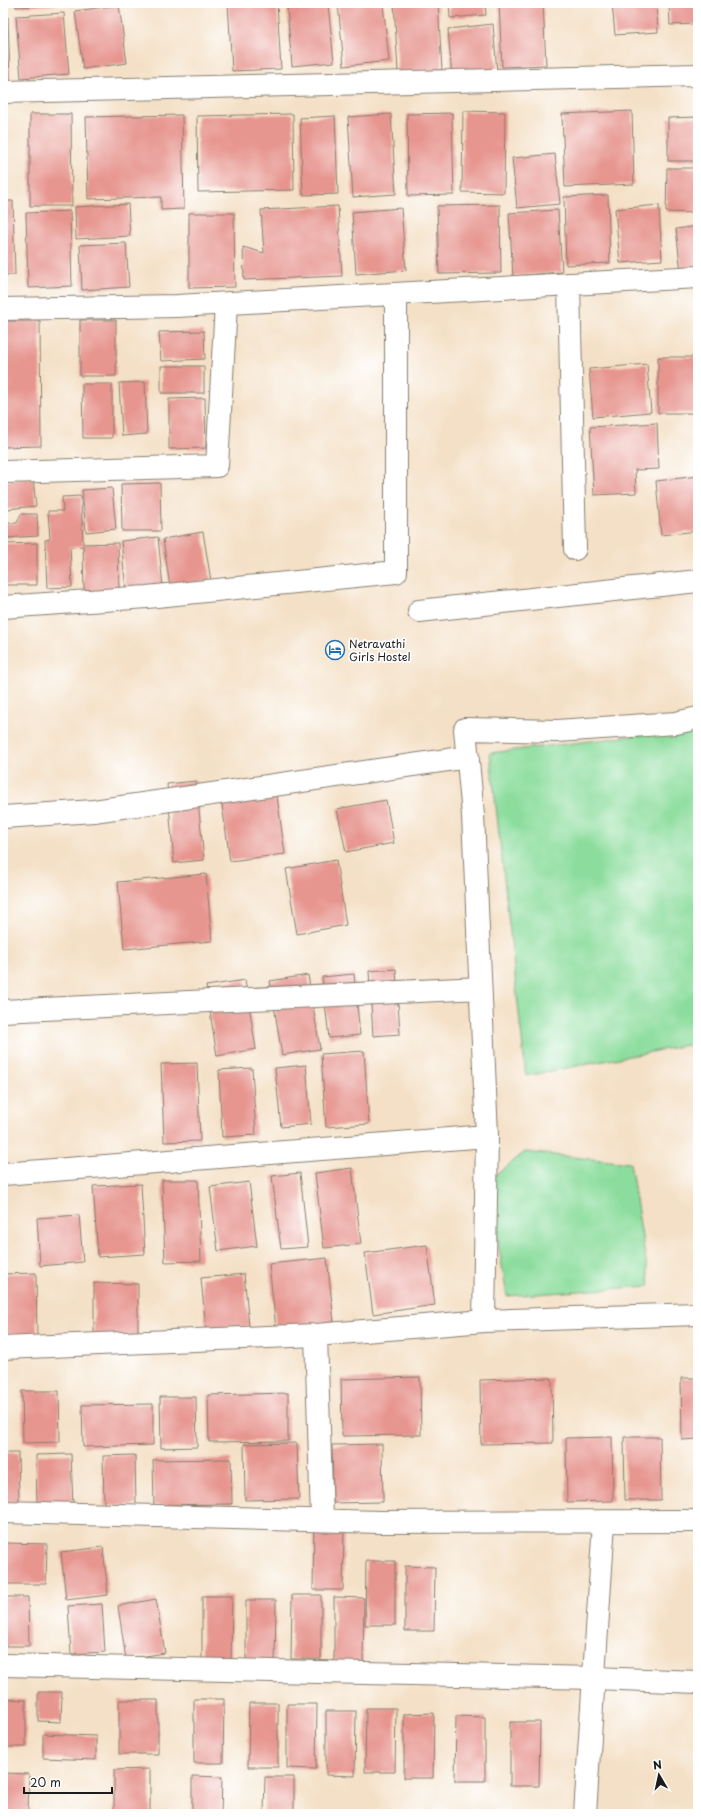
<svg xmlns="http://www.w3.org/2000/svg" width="701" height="1817" viewBox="0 0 701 1817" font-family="'Playpen Sans',sans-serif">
  <rect width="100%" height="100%" fill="#fff"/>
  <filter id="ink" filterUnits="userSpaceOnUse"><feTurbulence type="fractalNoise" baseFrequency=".025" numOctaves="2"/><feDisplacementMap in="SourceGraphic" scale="8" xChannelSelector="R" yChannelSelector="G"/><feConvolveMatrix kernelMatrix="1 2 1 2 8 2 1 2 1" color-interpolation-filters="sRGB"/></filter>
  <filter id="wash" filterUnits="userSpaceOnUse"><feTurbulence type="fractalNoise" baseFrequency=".012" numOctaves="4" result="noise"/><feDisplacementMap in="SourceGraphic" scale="16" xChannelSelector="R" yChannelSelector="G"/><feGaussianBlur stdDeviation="0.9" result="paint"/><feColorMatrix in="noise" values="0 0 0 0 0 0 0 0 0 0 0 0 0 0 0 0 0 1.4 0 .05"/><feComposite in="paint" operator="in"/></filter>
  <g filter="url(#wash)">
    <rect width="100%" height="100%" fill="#f4e0c6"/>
    <path fill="#8cdd9d" stroke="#547c5c" d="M698 728V1053L687 1045 526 1076 490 753Z
      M525 1152 630 1163 650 1286 507 1296 488 1181Z"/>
    <g id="blocks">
      <path fill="#e7958f" d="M16 3H55V5L16 7Z
        M228 3H277L281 69 232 71Z
        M338 3H383L389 61 344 66Z
        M394 3H438L442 70 398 72Z
        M449 3H485L486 15 450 18Z
        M499 3H543L546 65 502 67Z
        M612 3H656L658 32 615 35Z
        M669 3H698V24L670 25Z
        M328 4 334 62 292 66 287 8Z
        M119 5 127 63 83 69 75 11Z
        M64 13 69 74 21 78 16 16Z
        M3 17H8L10 83 3 84Z
        M493 24 497 72 452 77 448 29Z
        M463 111 505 112 504 193 462 192Z
        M632 111 634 184 565 187 562 114Z
        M452 113 454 195 408 196 407 114Z
        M30 114H71L72 206H30Z
        M293 114 294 190 198 192 197 116Z
        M391 114 396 194 353 197 348 117Z
        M182 115 184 209 161 210V197L88 199 86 117Z
        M335 116 338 194 303 195 300 118Z
        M698 117V161H668V118Z
        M555 154 560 204 517 208 512 158Z
        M667 168H698V213L666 212Z
        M608 195 610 263 566 265 564 197Z
        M3 201H13L15 275H3Z
        M128 204 130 236 76 239 75 207Z
        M500 205 501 273 439 274 437 206Z
        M659 205 662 260 620 263 615 209Z
        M338 206 342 276 244 280 243 247 264 253 261 210Z
        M401 208 406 270 356 274 352 212Z
        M558 210 562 272 513 276 509 213Z
        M70 211 72 286 28 288 26 213Z
        M189 213H234L235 287 189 288Z
        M698 226V270L681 272 676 229Z
        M126 243 129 287 82 290 80 245Z
        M80 320H116V376H80Z
        M3 321H40L41 446 3 447Z
        M204 331 205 359 161 361 159 332Z
        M658 357H698V413H658Z
        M647 364 651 412 593 417 589 369Z
        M161 366H204V393H161Z
        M145 382 147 434 122 436 119 383Z
        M82 384H112V438H83Z
        M205 398 206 448 169 449V399Z
        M657 423 659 469 635 470 636 493 594 495 590 427Z
        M698 476V531L661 535 656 481Z
        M33 478 36 506 7 509 5 481Z
        M160 483 161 531H122L121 484Z
        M112 488 116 529 86 532 82 490Z
        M81 496 83 544 118 543 119 591 84 592 83 546 70 547 72 587 47 588 45 540 50 539 48 511H63L62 497Z
        M21 514H37L38 536 4 538V523H17Z
        M203 532 211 581 170 587 163 539Z
        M158 537 163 587 126 591 121 541Z
        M37 543V585H4L3 544Z
        M196 781 204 860 174 863 167 784Z
        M275 782 285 854 230 861 220 790Z
        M386 800 394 843 346 852 337 809Z
        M336 860 346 925 297 934 286 869Z
        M206 874 212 941 124 949 118 882Z
        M396 969 400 1034 373 1036 369 971Z
        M354 974 360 1035 329 1038 322 977Z
        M308 975 320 1049 282 1055 270 981Z
        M245 980 256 1049 217 1056 206 986Z
        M364 1051 369 1124 326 1127 321 1054Z
        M197 1063 200 1141 164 1142 161 1064Z
        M306 1065 311 1124 281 1127 275 1068Z
        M252 1068 256 1135 222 1137 219 1070Z
        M352 1168 361 1244 324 1248 315 1173Z
        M300 1173 308 1247 281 1249 272 1176Z
        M162 1180H198L201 1261 165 1262Z
        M249 1182 257 1246 218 1251 210 1187Z
        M141 1184 145 1254 98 1257 93 1186Z
        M79 1215 83 1262 40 1266 37 1218Z
        M427 1245 435 1305 373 1314 365 1253Z
        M327 1258 334 1322 276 1329 269 1264Z
        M36 1273 37 1339H3V1274Z
        M244 1274 249 1326 206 1330 201 1278Z
        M94 1283 138 1284V1337H94Z
        M420 1377 421 1435 342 1436 341 1379Z
        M552 1378 553 1443 481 1444 480 1380Z
        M681 1378H698V1439L682 1440Z
        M22 1391H59L60 1442 23 1443Z
        M288 1393V1441L209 1442 208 1395Z
        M160 1397H196L197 1447 161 1448Z
        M153 1404V1445L83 1447 82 1405Z
        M612 1437 613 1501 567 1502 566 1438Z
        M624 1437H660L661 1500H625Z
        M297 1443 299 1499 245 1500 244 1444Z
        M382 1444 383 1502 333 1503 332 1445Z
        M3 1453H18L19 1502H3Z
        M71 1454 73 1507H37L36 1455Z
        M135 1455 136 1505 104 1506 103 1456Z
        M231 1459 232 1504 154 1505 153 1460Z
        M314 1525H344L343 1590H313Z
        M4 1543 47 1544 46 1584H3Z
        M103 1547 108 1595 66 1600 61 1552Z
        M366 1561H395V1625H365Z
        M405 1566 435 1567 434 1631H405Z
        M292 1595H321V1659H291Z
        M202 1596H232L231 1660H202Z
        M3 1597H28L29 1646H3Z
        M334 1597 364 1598 363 1662H334Z
        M156 1599 165 1653 126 1659 118 1606Z
        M246 1600H276L275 1665 246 1664Z
        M102 1604 105 1652 71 1654 68 1606Z
        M38 1692H62L61 1722 38 1721Z
        M3 1699 26 1700V1747H3Z
        M194 1699H224L223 1763H194Z
        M119 1700H158V1754H119Z
        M249 1703H278V1767H248Z
        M287 1704H317L316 1769 287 1768Z
        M366 1708H396L395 1772H365Z
        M326 1711H356L355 1776 326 1775Z
        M434 1713 433 1778H404V1714Z
        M456 1716 485 1717V1781H455Z
        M510 1722H540L539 1786H510Z
        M43 1734 96 1736V1760L43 1758Z
        M150 1769V1814H114V1770Z
        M3 1773 29 1774 28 1814H3Z
        M192 1776 222 1777 221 1814H192Z
        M265 1777H294V1814H264Z"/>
    </g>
  </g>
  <g filter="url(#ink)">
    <use href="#blocks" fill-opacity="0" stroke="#887e71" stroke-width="1"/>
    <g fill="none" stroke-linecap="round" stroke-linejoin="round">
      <g stroke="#887e71" stroke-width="24">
        <path id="minor" d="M3 92 698 75
          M569 284 575 549
          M3 309 177 306 698 277
          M3 472 217 466 226 304
          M3 607 147 597 396 572V294
          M419 611 698 581
          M3 817 94 811 468 757
          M3 1011 480 988
          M3 1174 487 1136
          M484 1321 698 1314
          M316 1335 322 1520
          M3 1348 316 1335 484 1321 487 1136 473 815 465 729 557 731 676 723 698 718
          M3 1512 380 1522 698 1521
          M3 1665 594 1678 698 1682
          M585 1814 604 1522"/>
      </g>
      <use href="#minor" stroke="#fff" stroke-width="22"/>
    </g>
  </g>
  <defs>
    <g id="hotel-ring" transform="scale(1)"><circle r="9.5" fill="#fff" stroke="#1f6fb2" stroke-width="1.5"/><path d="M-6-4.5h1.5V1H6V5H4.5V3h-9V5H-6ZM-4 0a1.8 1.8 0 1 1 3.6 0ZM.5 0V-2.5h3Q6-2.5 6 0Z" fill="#1f6fb2"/></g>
  </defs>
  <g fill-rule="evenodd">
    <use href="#hotel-ring" x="335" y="650"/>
  </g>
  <g text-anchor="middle" stroke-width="3.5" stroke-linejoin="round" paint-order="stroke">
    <g font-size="11" fill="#1c1c1c" stroke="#fff" text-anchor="start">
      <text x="349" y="648">Netravathi<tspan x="349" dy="13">Girls Hostel</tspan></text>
    </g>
  </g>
  <rect width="701" height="1817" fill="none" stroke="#fff" stroke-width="16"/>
  <g transform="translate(659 1775) rotate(351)" stroke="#ffffff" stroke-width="3" paint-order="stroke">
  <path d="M0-3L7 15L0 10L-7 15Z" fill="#1c1c1c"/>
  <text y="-6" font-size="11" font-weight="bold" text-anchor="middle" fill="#1c1c1c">N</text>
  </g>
  <path d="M24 1787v6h88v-6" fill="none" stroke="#1c1c1c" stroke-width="2"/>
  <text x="30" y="1787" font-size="12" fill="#1c1c1c" stroke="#ffffff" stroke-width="3" paint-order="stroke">20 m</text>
</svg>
